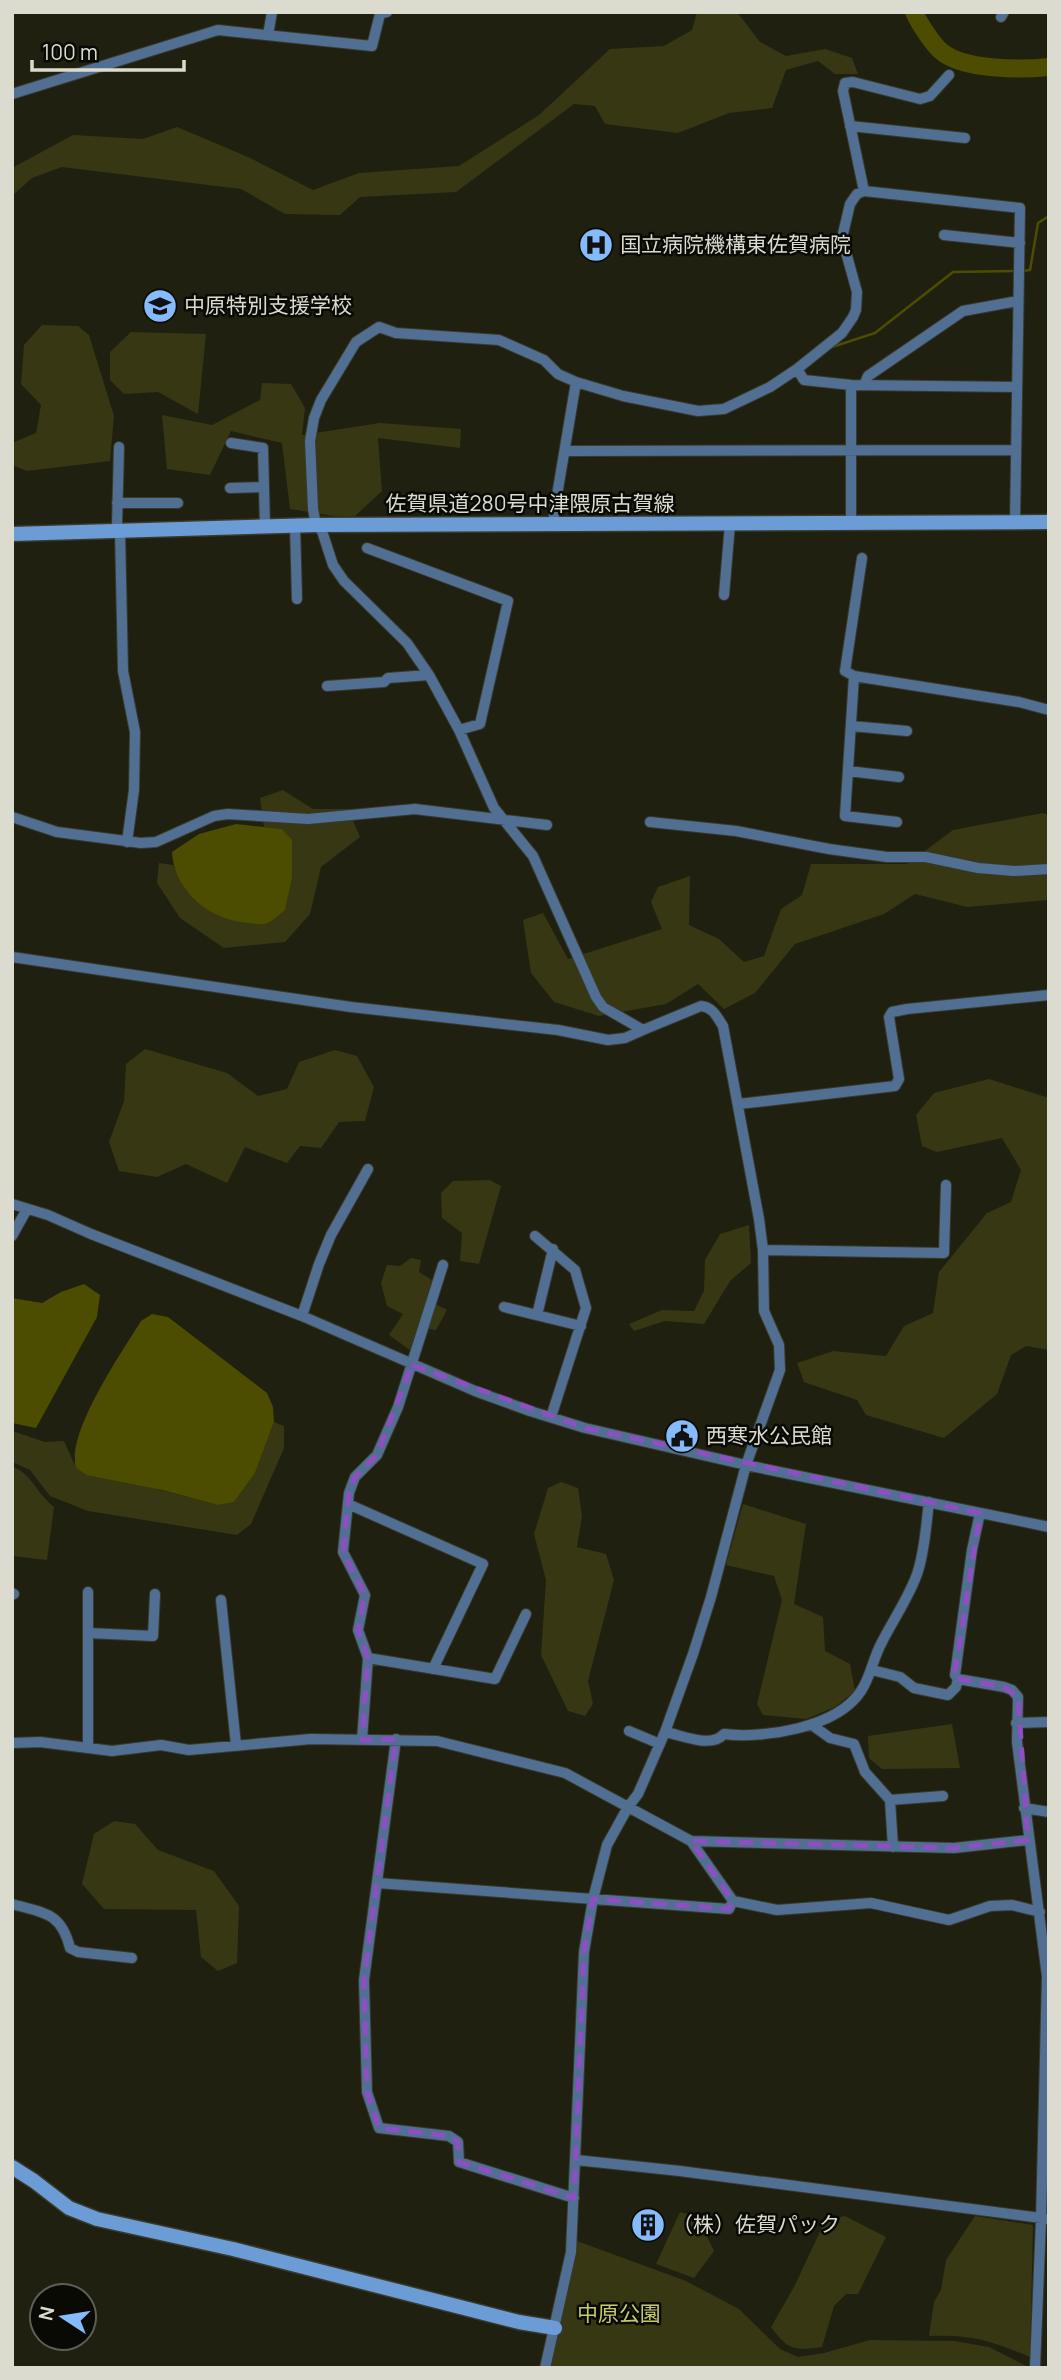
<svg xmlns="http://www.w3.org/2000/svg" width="1061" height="2380" viewBox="0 0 1061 2380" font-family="Manrope,'Noto Sans JP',sans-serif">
  <rect width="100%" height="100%" fill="#202010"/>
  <path fill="#373714" d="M697 12H737L760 42 786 56 825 49 852 58 858 74H835L818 61 786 70 772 108 729 113 678 133 605 124 595 106 574 104 456 192 360 197 340 215 285 214 241 189 62 167 32 178 12 196V168L73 135 143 139 177 127 248 157 313 190 359 173 459 166 539 115 610 49 664 46 692 30Z
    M42 325 78 326 89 335 114 416 110 461 27 471 12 465V443L36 433 41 405 21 384 24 345Z
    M131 332 206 334 198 414 158 392 124 394 110 380V352Z
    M262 383 291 384 305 408 302 435 380 423 461 429 460 448 378 438 382 491 355 516H334L290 509 282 443 231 431 210 475 167 469 162 415 212 425 260 400Z
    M283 790 313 809H348L360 837 321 867 310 914 285 942 224 948 180 918 157 883 159 863 173 865 186 890 282 829 264 827 260 798Z
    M1043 813 1049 815V900L967 907 915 894 884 914 795 944 755 993 724 1009 698 984 666 1004 599 1016 554 1002 531 973 523 920 543 913 568 959 662 929 651 902 658 887 690 876 689 925 719 939 744 962 764 956 781 909 802 895 811 864H907L953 830Z
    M145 1049 227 1073 258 1096 287 1089 299 1062 335 1050 357 1056 374 1087 365 1121 339 1122 321 1148 300 1146 287 1163 245 1147 227 1183 186 1164 157 1177 119 1171 109 1142 124 1101 126 1064Z
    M989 1079 1049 1098V1350L1026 1346 1011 1355 997 1394 944 1438 866 1415 857 1400 804 1382 797 1363 833 1351 886 1356 904 1326 933 1313 939 1272 987 1213 1011 1202 1021 1170 1002 1138 937 1152 922 1146 916 1115 934 1093Z
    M490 1180 501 1186 479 1264 460 1261 462 1233 442 1218 441 1193 453 1181Z
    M749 1225 751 1263 730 1281 704 1324 665 1321 634 1331 629 1324 662 1310 694 1311 704 1291 705 1260 720 1234Z
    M411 1258 421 1260 419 1272 432 1280 427 1300 447 1310 436 1330 419 1328 414 1353 389 1335 403 1314 387 1306 381 1283 387 1265 400 1266Z
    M274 1422 284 1426V1448L251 1524 237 1535 88 1511 50 1496 30 1470 12 1462V1431L45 1442 64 1441 76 1468 218 1505 234 1502 255 1473Z
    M12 1466C32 1474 37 1494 54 1507L47 1560 12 1556Z
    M561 1482 578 1488 582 1516 577 1547 606 1554 614 1580 588 1681 593 1704 585 1716 568 1711 541 1655 546 1580 534 1534 548 1488Z
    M743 1504 806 1524 794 1604 823 1617 825 1651 850 1664 855 1691 835 1707 806 1719 763 1715 757 1704 782 1600 774 1576 726 1565Z
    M952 1724 960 1768 882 1769 869 1758 868 1736Z
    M114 1821 135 1824 158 1850 214 1871 239 1906 237 1963 218 1971 201 1957 196 1910 104 1909 82 1884 94 1834Z
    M680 2212 697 2216 714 2251 694 2278 656 2264Z
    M845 2216 886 2237 858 2294H846L834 2306 822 2347C794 2351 788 2350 771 2327L794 2287 825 2221Z
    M975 2216 1033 2225 1030 2357C992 2341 971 2334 929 2336L934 2302 941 2290 946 2260Z
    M577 2241 686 2281 739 2309 780 2349 798 2357 824 2353 870 2340 954 2341 989 2347 1030 2368H550Z"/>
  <path fill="#4d4d01" d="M236 824 282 829 292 840V877L285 910C280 914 273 921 267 923 263 925 256 924 251 923 212 922 174 892 172 852L199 834Z
    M84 1284 100 1295 97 1317 36 1428 12 1423V1298L42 1303 61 1292Z
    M152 1314 168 1317 267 1393 273 1407 274 1422 255 1473 234 1502 218 1505 162 1490 87 1475 76 1468C66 1433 122 1352 141 1321Z"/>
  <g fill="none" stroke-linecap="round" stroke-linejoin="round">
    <path stroke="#4d4d01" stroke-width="2.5" d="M1022 271 1030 270 1038 223 1049 216
      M832 347 875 333 953 272 1015 271"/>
    <path stroke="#4d4d01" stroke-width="18" d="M914 12C919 23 933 45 942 52 964 70 1022 70 1049 67"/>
    <g stroke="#3a3a2b" stroke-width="12">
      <path id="street" d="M1001 17 1004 12
        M268 35 272 12
        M949 75 930 96 920 99 853 82 845 83 843 91 864 191 1020 208 1015 522
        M12 94 218 30 372 46 380 14 387 12
        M850 126 965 138
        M944 235 1020 243
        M797 369 804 380 851 385 1017 387
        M864 385 868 376 963 311 1018 301
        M231 443 263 448 265 527
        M119 447 117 525 120 531 123 671 135 732 134 790 127 842
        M565 451 1016 450
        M230 488 264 487
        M117 503H178
        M851 523V385
        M554 525V513L576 382
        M295 526 297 599
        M367 548 508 601 480 724 459 730
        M862 558 845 671 854 676 1019 702 1049 710
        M724 595 730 524
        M854 676 845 816 897 822
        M327 686 384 682 388 678 429 675
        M851 726 907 731
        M848 771 899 777
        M12 817 57 832 141 843 156 842 214 816 228 814 308 819 415 809 547 825
        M650 822 736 831 829 849 887 857H926L978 868 1014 871 1049 869
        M12 957 351 1007 558 1030 608 1040 625 1038 643 1030
        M739 1104 895 1086 899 1079 889 1017 892 1012 907 1009 1049 995
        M12 1204 48 1215 91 1234 302 1316 475 1391 530 1411 585 1428 746 1465 1049 1527
        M12 1236 27 1209
        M535 1236 575 1270 586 1308 551 1417
        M763 1250 944 1253 946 1185
        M504 1307 581 1326
        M537 1315 553 1249
        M302 1316 319 1264 331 1235 368 1169
        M348 1504 483 1564 433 1669
        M980 1513 972 1550 955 1675 958 1679 1004 1687 1012 1690 1018 1697 1017 1742 1047 1976 1041 2220 1035 2368
        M88 1592V1747
        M12 1593 14 1594
        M221 1600 236 1745
        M88 1633 153 1636 155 1594
        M368 1658 495 1679 526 1614
        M872 1670 900 1677 914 1688 948 1695 956 1687 958 1679
        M1016 1723 1049 1722
        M812 1725 830 1738 854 1744 865 1772 890 1800 893 1847
        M629 1731 660 1744
        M665 1732C682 1735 711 1749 724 1734 763 1739 837 1728 861 1691 871 1676 873 1658 882 1642 892 1622 912 1592 918 1571 925 1549 926 1525 929 1502
        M396 1739 364 1980 367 2092 379 2128 449 2136 458 2142 459 2162 574 2198
        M362 1740 368 1658 358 1630 365 1595 343 1552 349 1493 355 1477 377 1455 398 1407 443 1265
        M12 1743 40 1742 112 1751 161 1745 189 1750 311 1739 437 1741 565 1773 691 1841 954 1848 1028 1840
        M890 1800 943 1796
        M1024 1808 1049 1812
        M377 1883 729 1909 733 1901 691 1841
        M733 1901 777 1910 871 1903 949 1920 990 1906 1012 1905 1040 1912
        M12 1904C44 1913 61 1912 70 1948L78 1952 132 1958
        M576 2160 680 2171 1049 2219
        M545 2368 571 2252 584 1952 593 1899 607 1845 628 1807 638 1794 665 1732 693 1654 711 1597 746 1465 780 1370 779 1345 764 1311 763 1250 759 1219 723 1026C717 1017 713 1007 701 1006L643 1030 603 1007 596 997 533 856 494 808 459 730 429 675 407 643 344 581 333 565 322 531 316 525 313 509 310 441 314 418 321 400 356 342 379 327 396 333 499 340 544 360 558 374 576 382 623 396 698 411 724 409 770 387 797 369 842 333 853 317 856 310 857 292 842 238 850 204 857 194 864 191"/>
    </g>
    <g stroke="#3a3a2b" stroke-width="17">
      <path id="secondary" d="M12 534 316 525 1049 522
        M12 2167 34 2181 69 2208 97 2219 233 2249 519 2322 555 2328"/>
    </g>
    <use href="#street" stroke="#516f92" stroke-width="10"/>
    <use href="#secondary" stroke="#6b9cd6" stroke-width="14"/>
  </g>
  <path fill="none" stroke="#8e4fc2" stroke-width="5" stroke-dasharray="14 9" stroke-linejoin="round" d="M412 1365 585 1428 980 1513 954 1678 1004 1687 1018 1697 1028 1840 954 1848 691 1841 733 1901 729 1909 593 1899 584 1952 574 2198 459 2162 458 2142 449 2136 379 2128 367 2092 364 1980 396 1739 362 1740 368 1658 358 1630 365 1595 343 1552 349 1493 355 1477 377 1455Z"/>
  <defs>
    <g id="hospital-disc" transform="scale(1.75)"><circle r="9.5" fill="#85bbfb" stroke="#090a04"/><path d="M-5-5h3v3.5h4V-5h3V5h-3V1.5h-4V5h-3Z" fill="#111"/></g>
    <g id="school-disc" transform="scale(1.75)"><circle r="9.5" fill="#85bbfb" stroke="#090a04"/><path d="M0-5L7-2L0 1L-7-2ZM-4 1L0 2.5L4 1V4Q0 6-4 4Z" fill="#111"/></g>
    <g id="civic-disc" transform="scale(1.75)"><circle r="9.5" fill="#85bbfb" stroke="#090a04"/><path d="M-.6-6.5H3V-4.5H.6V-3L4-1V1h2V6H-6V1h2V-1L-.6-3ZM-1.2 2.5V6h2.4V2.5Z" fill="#111"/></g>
    <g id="building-disc" transform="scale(1.75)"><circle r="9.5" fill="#85bbfb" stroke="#090a04"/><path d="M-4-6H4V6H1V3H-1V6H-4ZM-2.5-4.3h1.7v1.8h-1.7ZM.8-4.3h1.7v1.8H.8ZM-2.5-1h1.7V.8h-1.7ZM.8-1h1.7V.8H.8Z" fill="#111"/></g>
  </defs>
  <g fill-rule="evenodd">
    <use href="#hospital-disc" x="596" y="245"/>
    <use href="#school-disc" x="160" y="306"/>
    <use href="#civic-disc" x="682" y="1436"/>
    <use href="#building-disc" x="648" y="2225"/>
  </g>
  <g text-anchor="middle" stroke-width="5" stroke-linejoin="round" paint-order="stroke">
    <g font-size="21" fill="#dbdbd0" stroke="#090a04" text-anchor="start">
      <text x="620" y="252">国立病院機構東佐賀病院</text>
      <text x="184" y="313">中原特別支援学校</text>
      <text x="706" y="1443">西寒水公民館</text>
      <text x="672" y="2232">（株）佐賀パック</text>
    </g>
    <g font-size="21" fill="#dbdbd0" stroke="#090a04">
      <text x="530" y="511">佐賀県道280号中津隈原古賀線</text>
    </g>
    <g font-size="21" fill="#c8cb6c" stroke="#090a04">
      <text x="619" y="2321">中原公園</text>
    </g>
  </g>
  <rect width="1061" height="2380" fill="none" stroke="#dbdbd0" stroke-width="28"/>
  <g transform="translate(63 2317) rotate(282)"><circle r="33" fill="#090a04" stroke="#5d5e56" stroke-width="2"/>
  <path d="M0-5L12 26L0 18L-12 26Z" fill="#85bbfb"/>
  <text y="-10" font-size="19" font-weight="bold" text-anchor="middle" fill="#dbdbd0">N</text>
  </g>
  <path d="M32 60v10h152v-10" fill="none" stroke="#dbdbd0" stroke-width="3.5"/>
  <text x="42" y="60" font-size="21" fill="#dbdbd0" stroke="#090a04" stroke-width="5" paint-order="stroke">100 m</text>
</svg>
